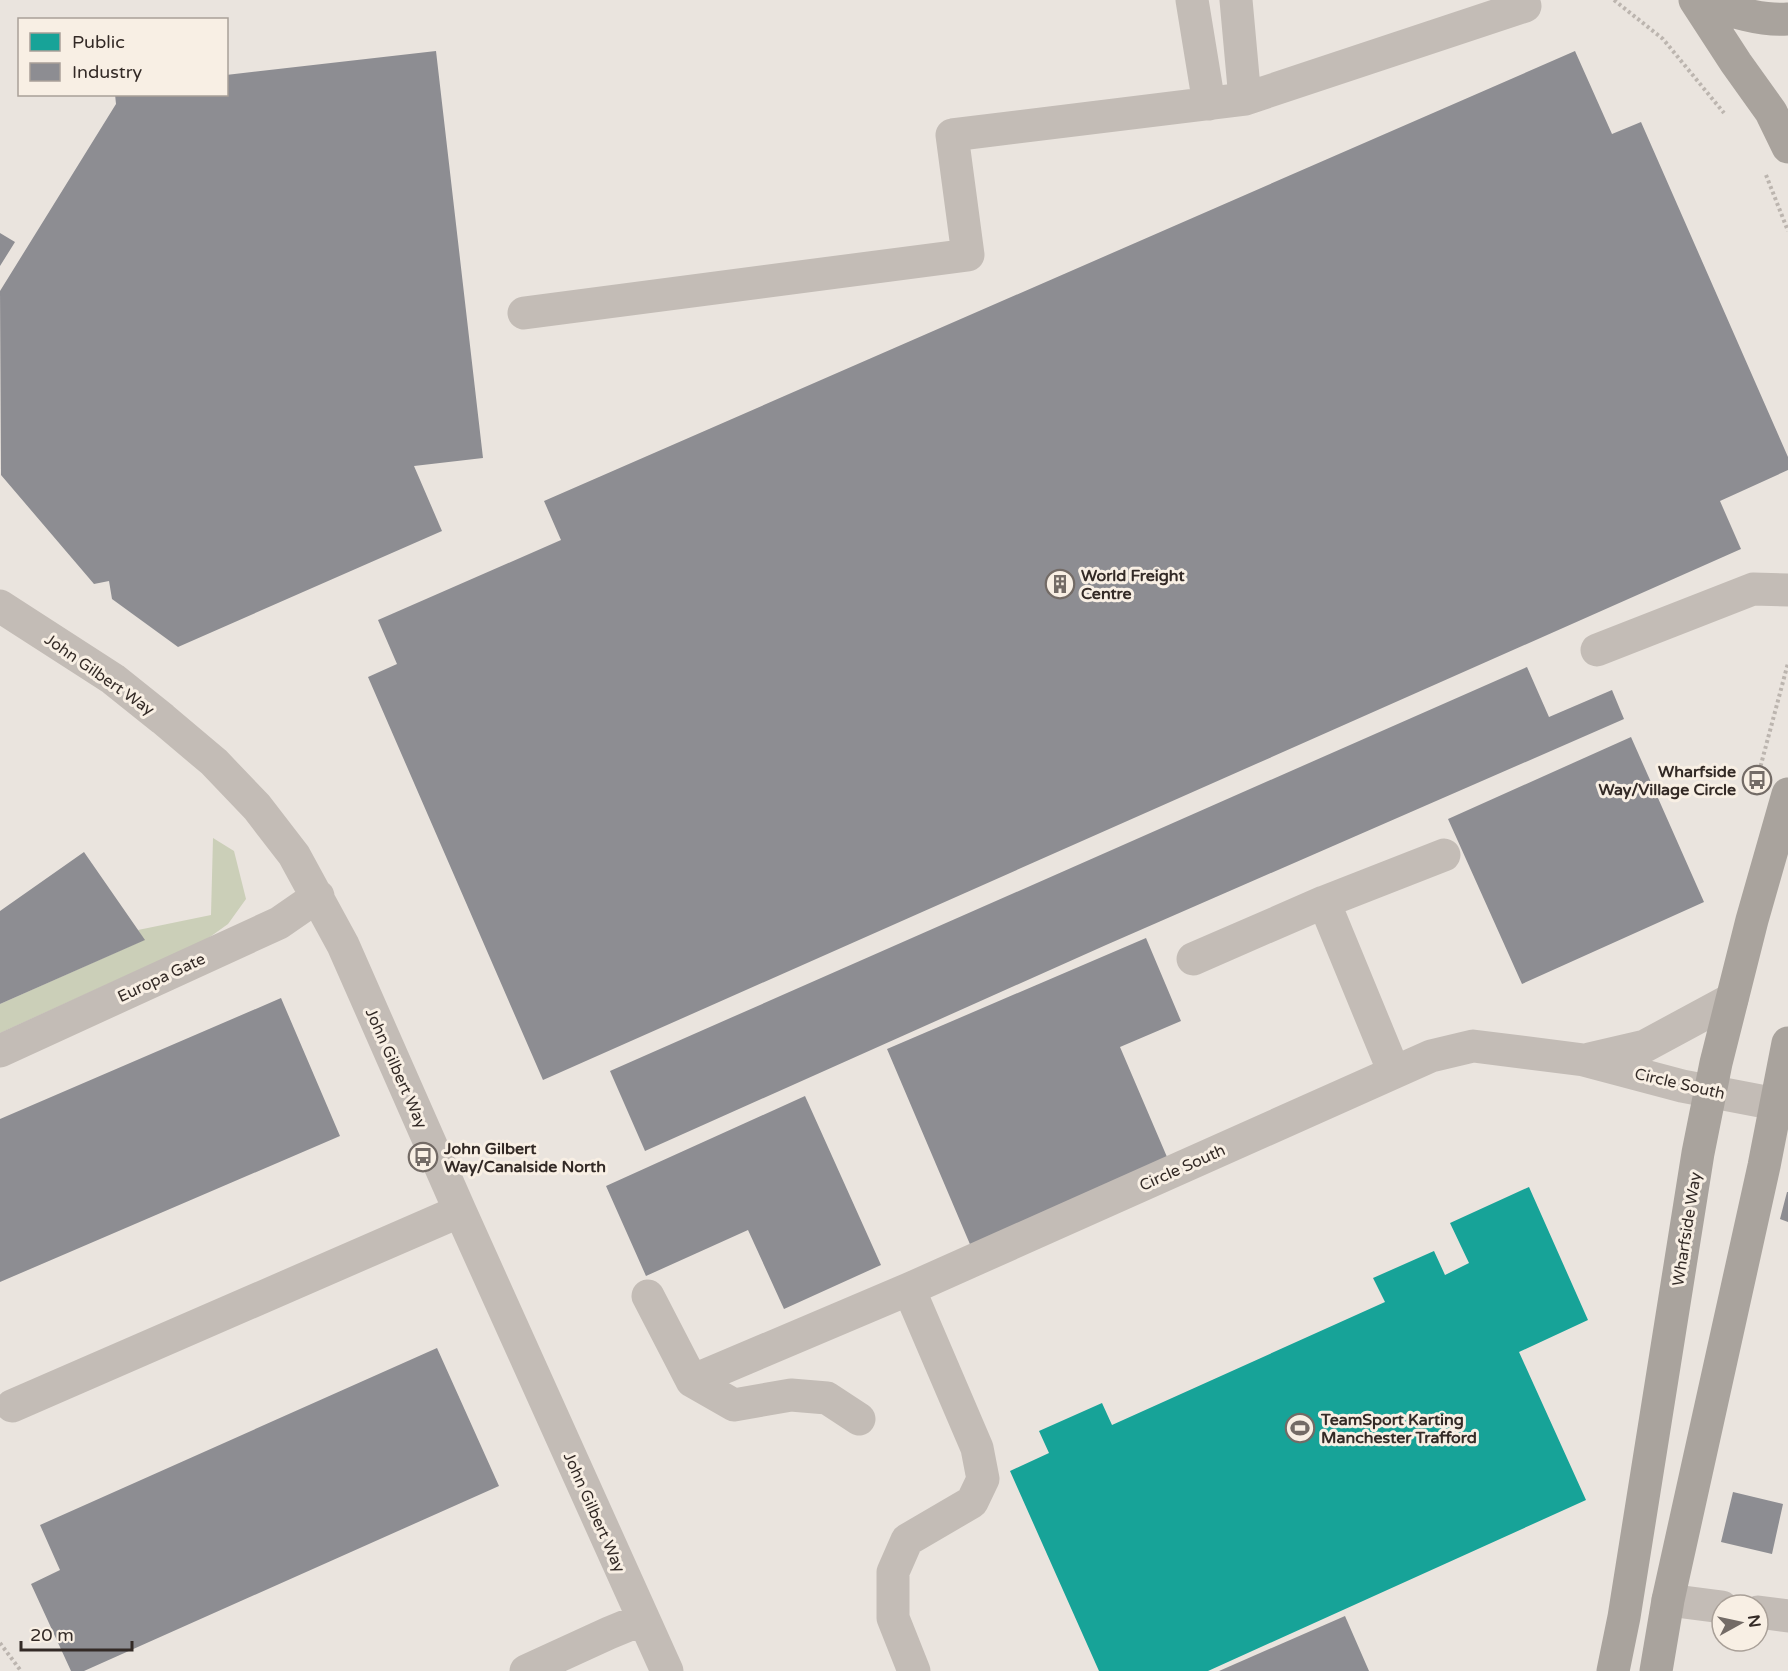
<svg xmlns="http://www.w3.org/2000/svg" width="1788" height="1671" viewBox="0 0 1788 1671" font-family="'Varela Round',sans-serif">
  <rect width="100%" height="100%" fill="#eae4de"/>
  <path fill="#cbcfb8" d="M213 838 234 851 246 899 228 924 207 939 0 1033V1004L144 940 138 930 211 915Z"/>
  <path fill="#17a398" d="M1529 1187 1588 1320 1519 1352 1586 1500 1208 1671H1099L1010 1471 1049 1453 1039 1431 1102 1403 1112 1425 1385 1302 1373 1278 1434 1251 1445 1275 1469 1263 1450 1223Z"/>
  <path fill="#8d8d92" d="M436 51 483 458 414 466 442 531 178 647 112 599 109 581 94 584 1 475 0 291 116 104 115 94H226V75Z
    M1575 51 1612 134 1641 122 1788 457V470L1720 501 1741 549 543 1080 368 677 397 664 378 620 561 540 544 501Z
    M0 233 15 242 0 266Z
    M1527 667 1549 717 1612 690 1624 719 1106 945 645 1151 610 1071Z
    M1631 737 1704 902 1522 984 1448 819Z
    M84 852 145 940 0 1004V911Z
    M1146 938 1181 1021 1120 1047 1170 1164 972 1249 887 1049Z
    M281 998 340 1136 0 1282V1119Z
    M805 1096 881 1265 784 1309 748 1230 646 1276 606 1186Z
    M1787 1192H1788V1222L1780 1219Z
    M437 1348 499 1486 84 1671H71L31 1584 60 1570 40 1525Z
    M1733 1492 1783 1504 1772 1554 1721 1542Z
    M1345 1616 1369 1671H1219Z"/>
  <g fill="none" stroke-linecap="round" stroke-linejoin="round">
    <path stroke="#bcb5af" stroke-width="4" stroke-dasharray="3 3" stroke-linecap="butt" d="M1614 0 1663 39 1724 113
      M1766 175 1788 231
      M1759 772 1788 663
      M0 1643 21 1671"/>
    <path stroke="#c3bcb6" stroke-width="33" d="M1192 0 1209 104
      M1236 0 1245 99
      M524 313 968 255 952 135 1245 99 1525 6
      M0 606 113 679 163 719 214 762 257 807 294 855 343 945 460 1211 667 1671
      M1597 650 1753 589 1788 590
      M1324 902 1394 1072
      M1193 959 1324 902 1444 855
      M0 1051 279 923 318 896
      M1589 1059 1645 1046 1732 999
      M909 1289 977 1448 983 1479 972 1502 907 1540 893 1572V1618L914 1671
      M648 1296 692 1381 734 1405 791 1395 827 1398 859 1419
      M692 1381 909 1289 1431 1056 1473 1046 1584 1060 1682 1086 1776 1104
      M12 1406 460 1211
      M1668 1600 1722 1607
      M1758 1612 1788 1616
      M526 1671 609 1633 643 1619"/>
    <path stroke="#a9a39d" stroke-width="33" d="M1695 0 1736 63 1771 112 1788 147
      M1706 0C1729 12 1762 21 1788 19
      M1613 1671 1624 1617 1698 1153 1716 1063 1752 920 1788 794
      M1656 1671 1668 1600 1764 1166 1788 1043"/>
  </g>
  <defs>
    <g id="building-ring" transform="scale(1.5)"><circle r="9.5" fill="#f8efe4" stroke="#736b66" stroke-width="1.5"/><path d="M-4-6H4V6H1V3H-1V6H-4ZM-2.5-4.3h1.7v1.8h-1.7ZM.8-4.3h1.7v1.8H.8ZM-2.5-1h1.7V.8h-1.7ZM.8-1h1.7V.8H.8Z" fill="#736b66"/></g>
    <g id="bus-ring" transform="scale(1.5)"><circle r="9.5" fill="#f8efe4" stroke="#736b66" stroke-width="1.5"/><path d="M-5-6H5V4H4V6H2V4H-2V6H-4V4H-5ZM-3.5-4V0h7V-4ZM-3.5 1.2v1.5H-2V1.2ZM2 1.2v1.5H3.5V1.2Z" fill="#736b66"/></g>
    <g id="stadium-ring" transform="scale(1.5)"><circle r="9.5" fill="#f8efe4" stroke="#736b66" stroke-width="1.5"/><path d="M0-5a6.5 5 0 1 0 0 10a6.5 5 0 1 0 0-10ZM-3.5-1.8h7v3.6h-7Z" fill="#736b66"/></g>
  </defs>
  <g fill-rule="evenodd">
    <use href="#building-ring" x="1060" y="584"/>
    <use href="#bus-ring" x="1757" y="780"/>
    <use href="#bus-ring" x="423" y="1157"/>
    <use href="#stadium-ring" x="1300" y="1428"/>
  </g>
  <g text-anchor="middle" stroke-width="6" stroke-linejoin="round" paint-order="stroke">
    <g font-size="16" font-weight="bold" fill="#332a26" stroke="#f8efe4" text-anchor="start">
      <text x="1081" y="581">World Freight<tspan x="1081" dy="18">Centre</tspan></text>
      <text x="1736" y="777" text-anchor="end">Wharfside<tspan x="1736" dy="18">Way/Village Circle</tspan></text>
      <text x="444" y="1154">John Gilbert<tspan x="444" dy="18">Way/Canalside North</tspan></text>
      <text x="1321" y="1425">TeamSport Karting<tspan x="1321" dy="18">Manchester Trafford</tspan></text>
    </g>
    <g font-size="16" fill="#332a26" stroke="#f8efe4">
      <text transform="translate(100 674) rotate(35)" y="6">John Gilbert Way</text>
      <text transform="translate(161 977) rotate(-25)" y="6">Europa Gate</text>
      <text transform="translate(397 1068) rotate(66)" y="6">John Gilbert Way</text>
      <text transform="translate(1680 1083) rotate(13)" y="6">Circle South</text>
      <text transform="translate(1182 1167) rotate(-24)" y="6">Circle South</text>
      <text transform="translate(1686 1229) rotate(-81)" y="6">Wharfside Way</text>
      <text transform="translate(595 1512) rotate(66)" y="6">John Gilbert Way</text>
    </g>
  </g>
  <rect x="18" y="18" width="210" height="78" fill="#f8efe4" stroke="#a9a098" stroke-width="1.5"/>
  <rect x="30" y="33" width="30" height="18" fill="#17a398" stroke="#a9a098" stroke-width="1.5"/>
  <text x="72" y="48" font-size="18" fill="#332a26">Public</text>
  <rect x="30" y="63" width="30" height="18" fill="#8d8d92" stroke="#a9a098" stroke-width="1.5"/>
  <text x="72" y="78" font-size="18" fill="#332a26">Industry</text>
  <g transform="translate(1740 1623) rotate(82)"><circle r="28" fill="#f8efe4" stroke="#a9a098" stroke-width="1.5"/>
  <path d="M0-4.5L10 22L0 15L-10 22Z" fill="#736b66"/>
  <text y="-9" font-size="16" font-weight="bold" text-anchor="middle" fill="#332a26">N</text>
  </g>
  <path d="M21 1641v9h111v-9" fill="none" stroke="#332a26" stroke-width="3"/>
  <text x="30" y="1641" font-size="18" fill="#332a26" stroke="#f8efe4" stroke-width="4.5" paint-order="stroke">20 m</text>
</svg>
